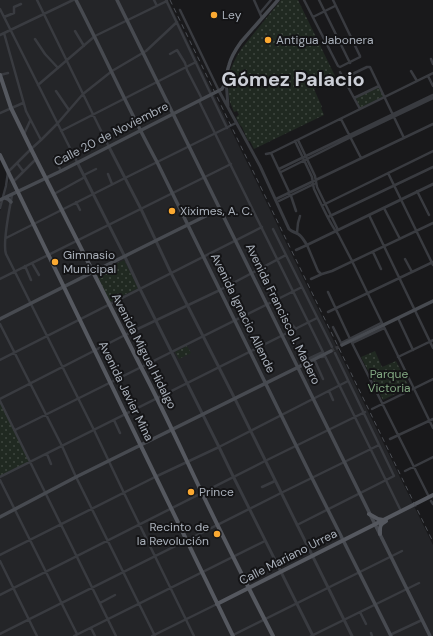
<svg xmlns="http://www.w3.org/2000/svg" width="433" height="636" viewBox="0 0 433 636" font-family="'DM Sans',sans-serif">
  <defs>
    <pattern id="park-dots" width="8" height="8" patternUnits="userSpaceOnUse"><rect width="8" height="8" fill="#202921"/><path d="M2 2h.1M6 6h.1" fill="none" stroke="#3e463f" stroke-width="1.8" stroke-linecap="round"/></pattern>
  </defs>
  <rect width="100%" height="100%" fill="#19191b"/>
  <path fill="#242528" d="M0 0H168L433 545V636H0V211L9 180 8 177 0 160Z"/>
  <path fill="url(#park-dots)" d="M281 0H298L336 78 314 89 322 107 321 108 324 115 254 149 250 141H248L242 127 239 124 236 117 239 115 237 111 234 112 230 102 228 89H229C225 77 235 58 242 48Z
    M379 87 384 96 360 108 356 98Z
    M124 260 138 288 110 302 96 273Z
    M187 346 191 353 179 359 175 352Z
    M375 351 382 367 396 361 409 387 383 400 361 357Z
    M0 401 31 462 0 477Z"/>
  <g fill="none" stroke-linecap="round" stroke-linejoin="round">
    <path stroke="#36373b" stroke-width="3.5" stroke-dasharray="3.5 2" stroke-linecap="butt" d="M331 351 342 345"/>
    <path stroke="#393b40" stroke-width="2.5" d="M37 0 109 147
      M154 0 157 6
      M166 0 227 128
      M254 0 262 18
      M304 0 338 66 340 67 360 57V56L333 0
      M319 0 350 63
      M0 9 77 162
      M180 10 219 91
      M260 13 271 0
      M4 17 14 13V7L21 4
      M313 17 335 6
      M75 31 84 46
      M4 33 26 111 41 140
      M0 35 73 0
      M35 39 45 54 58 68
      M170 54 177 50 185 63 187 70 202 99
      M431 59 433 64
      M411 71 417 81
      M340 72 360 109
      M0 75 8 73
      M428 76 433 86
      M344 78 367 67H370L404 138
      M38 85 95 36 167 1
      M56 91 69 110
      M354 98 379 86
      M199 101 323 352 308 359
      M0 113 23 103
      M341 119 361 158
      M61 131 196 62
      M24 134 30 121
      M298 140 315 176 317 187 338 230
      M295 141 312 177 313 184 314 189C320 201 330 225 338 234L352 261 433 428
      M73 153 81 149
      M271 153 291 196 296 211
      M266 154 271 153 433 73
      M54 157 61 171
      M17 163 23 171
      M279 169 433 95
      M281 172 343 141 433 98
      M388 173 433 265
      M108 174 112 184
      M84 175 96 169
      M13 182 36 159
      M417 191 429 215
      M54 194 85 177
      M12 195C10 207 2 243 6 254L94 430 124 493 194 636
      M276 199 433 124
      M279 201 314 184
      M76 202 80 210
      M323 205 433 151
      M0 208 6 186 8 172 31 149 41 140 57 124 83 94 112 71 146 51 177 22
      M384 208 400 239
      M369 215 433 348
      M328 217 433 167
      M273 229 332 347
      M297 233 298 223 300 216
      M6 238 125 178 236 123
      M296 250 307 245 318 271 321 274
      M373 252 381 269
      M405 259 412 272
      M32 263 39 275
      M25 266 31 280
      M0 279 231 164
      M311 279 322 274 332 271 433 223
      M328 292 350 339
      M328 312 433 262
      M285 315 288 321 296 329
      M398 318 413 350
      M0 324 62 446 76 477 155 636
      M333 327 341 343 381 323
      M384 328 352 343 428 495
      M322 357 325 356 400 509
      M398 357 433 340
      M0 360 262 227
      M315 361 323 379
      M329 391 333 400
      M129 395 137 409
      M0 399 125 335 220 290 286 255
      M0 401 116 636
      M372 409 433 379
      M114 420 120 433
      M15 430 302 287
      M390 439 433 419
      M47 454 51 464
      M405 471 433 457
      M0 477 317 318
      M0 480 77 634
      M262 487 275 481
      M431 501 433 504
      M297 525 394 476 335 353
      M0 555 155 477 219 447 348 381
      M0 561 37 636
      M0 595 265 461 365 412
      M100 603 115 595
      M360 612 366 624
      M91 628 95 636
      M371 633 372 636
      M0 634 281 493 379 445
      M233 635 402 551
      M390 635 422 620
      M74 636 265 541
      M152 636 217 604
      M311 636 419 583"/>
    <path stroke="#393b40" stroke-width="3" d="M226 81 228 106
      M219 91 260 166 289 229C292 232 295 232 298 234 302 236 304 241 307 245L433 184
      M109 147 141 209 171 273 235 399 352 636
      M77 162 125 257 140 289 219 447 234 478 313 636"/>
    <path stroke="#474a50" stroke-width="3.5" d="M76 0C104 54 128 109 157 162L312 478 391 636
      M117 0 430 636
      M5 198 8 199 11 202
      M0 200 61 171 222 89C227 82 226 73 229 65 231 57 236 49 241 42L278 0
      M0 319C73 282 146 245 220 209
      M342 345 433 301
      M0 517 76 477 331 351"/>
    <path stroke="#55585f" stroke-width="4" d="M0 75 11 108 31 149 141 367C163 409 182 451 202 493 225 541 249 589 273 636
      M0 155 233 636
      M369 514 378 519 383 520
      M380 534C380 527 379 525 386 521
      M217 604 433 495"/>
    <path stroke="#4c4f55" stroke-width="1" stroke-dasharray="5 4" stroke-linecap="butt" d="M170 0 433 542"/>
  </g>
  <g fill="#fba931" stroke="#141416" stroke-width="1.5">
    <circle cx="214" cy="15" r="4"/>
    <circle cx="268" cy="40" r="4"/>
    <circle cx="172" cy="211" r="4"/>
    <circle cx="55" cy="262" r="4"/>
    <circle cx="191" cy="492" r="4"/>
    <circle cx="217" cy="534" r="4"/>
  </g>
  <g text-anchor="middle" stroke-width="4" stroke-linejoin="round" paint-order="stroke">
    <g font-size="12" fill="#aab1bb" stroke="#141416" text-anchor="start">
      <text x="222" y="19">Ley</text>
      <text x="276" y="44">Antigua Jabonera</text>
      <text x="180" y="215">Xiximes, A. C.</text>
      <text x="63" y="259">Gimnasio<tspan x="63" dy="14">Municipal</tspan></text>
      <text x="199" y="496">Prince</text>
      <text x="209" y="531" text-anchor="end">Recinto de<tspan x="209" dy="14">la Revolución</tspan></text>
    </g>
    <g font-size="12" fill="#aab1bb" stroke="#141416">
      <text transform="translate(111 134) rotate(-27)" y="4">Calle 20 de Noviembre</text>
      <text transform="translate(243 313) rotate(64)" y="4">Avenida Ignacio Allende</text>
      <text transform="translate(283 314) rotate(64)" y="4">Avenida Francisco I. Madero</text>
      <text transform="translate(144 351) rotate(63)" y="4">Avenida Miguel Hidalgo</text>
      <text transform="translate(126 391) rotate(64)" y="4">Avenida Javier Mina</text>
      <text transform="translate(288 557) rotate(-27)" y="4">Calle Mariano Urrea</text>
    </g>
    <g font-size="12" fill="#81a781" stroke="#141416">
      <text x="389" y="378">Parque<tspan x="389" dy="14">Victoria</tspan></text>
    </g>
    <g font-size="20" font-weight="bold" fill="#cccfd7" stroke="#141416">
      <text x="293" y="86">Gómez Palacio</text>
    </g>
  </g>
</svg>
